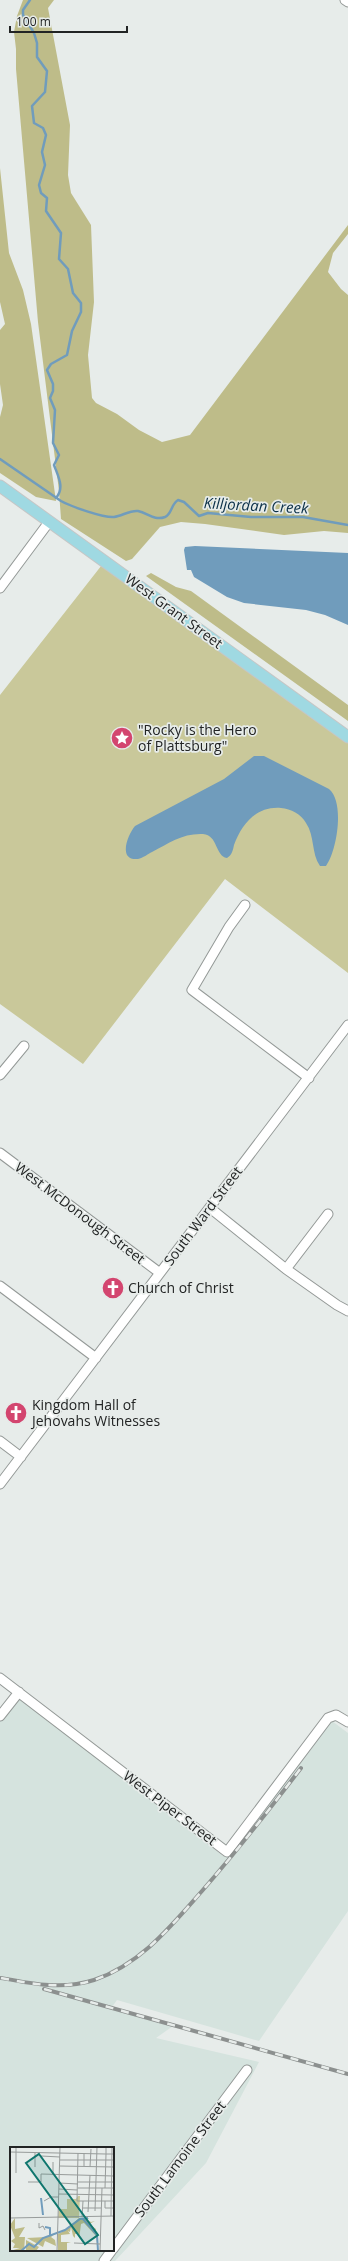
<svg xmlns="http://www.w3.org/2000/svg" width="348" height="2261" viewBox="0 0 348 2261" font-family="'Open Sans',sans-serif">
  <rect width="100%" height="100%" fill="#e7ecea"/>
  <path fill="#d5e3de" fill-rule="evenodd" d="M19 1692 223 1856 328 1718 348 1733V1911L259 2041 117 2000 112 2007 173 2026 156 2038 259 2062 206 2163 115 2261H0V1717ZM11 2148H113V2250H11Z"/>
  <path fill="#c9c89a" d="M105 561 348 737V973L225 879 83 1064 0 1004V695Z"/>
  <path fill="#bebc89" d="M23 0H54L48 8 70 125 68 175 71 193 91 225 94 302 88 355 92 398 96 403 117 414 139 430 162 442 190 435 348 225V234L333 253 328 272 341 289 348 295V533L324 531 284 535 205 524 181 522 160 527 132 559 126 561 61 519 59 491 38 322 16 69V49L14 32 17 16Z
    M0 168 9 253 23 290 31 324 56 501 36 497 0 473V417L3 405 0 384V330L5 324 0 302Z
    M151 573 176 587 191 591 348 705V721L146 576Z"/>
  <path fill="#709cbc" d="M195 546 348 553V625L325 615 306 610 244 603 227 597 194 577 191 570H187L184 550 185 547Z
    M254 756H264L329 789C345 802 337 851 326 866H320C311 853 315 836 306 823 301 814 291 809 281 808 256 806 242 824 234 845 233 850 232 855 227 858 215 856 218 835 203 834 183 833 169 843 152 852 148 854 143 858 138 859 117 861 128 834 135 826L224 779Z"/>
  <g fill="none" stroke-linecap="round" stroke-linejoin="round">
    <path stroke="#709cbc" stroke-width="2.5" d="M30 0 23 10V15L34 33 37 43V57L47 71 45 92 32 106 34 123 43 128 46 135 42 152 45 165 39 185 41 193 47 198 46 211 61 233 59 259 68 269 73 293 81 303V312L72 331 67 355 51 364 47 370 53 384V391L50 398 55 410 53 443 59 455 54 465C58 476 65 488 56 498
      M0 459 61 501C72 507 104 518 114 517 122 516 130 510 138 511 148 513 154 521 165 517 172 514 171 504 178 500L184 502 199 516 208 513 251 517H303L348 525"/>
    <g stroke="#949997" stroke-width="11">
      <path id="minor" d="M345 0 348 2
        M0 588 49 522
        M245 905 229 927 192 990 309 1078
        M0 1075 24 1046
        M0 1153 160 1273
        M210 1208 286 1269 337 1305 348 1311
        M286 1269 328 1214
        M0 1286 96 1358
        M0 1441 21 1457
        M0 1484 348 1025
        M0 1678 227 1852 328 1718 336 1715 348 1722
        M0 1716 19 1692
        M113 2249 247 2070
        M104 2261 112 2250"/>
    </g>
    <g stroke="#c6c6c6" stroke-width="13">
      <path id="major" d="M0 486 348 737"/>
    </g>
    <use href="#minor" stroke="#fff" stroke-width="9"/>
    <use href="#major" stroke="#9fd9e2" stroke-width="11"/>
    <g stroke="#8c908f" stroke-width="4">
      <path id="rail" d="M1 1978C33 1984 63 1990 94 1980 141 1964 171 1926 202 1891 237 1851 269 1810 301 1768
        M44 1989 348 2074"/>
    </g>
    <use href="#rail" stroke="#e7ecea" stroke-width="2.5" stroke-dasharray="8" stroke-linecap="butt"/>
  </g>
  <defs>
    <g id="sight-disc" transform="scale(1.15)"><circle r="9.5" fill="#d3456f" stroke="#e7ecea"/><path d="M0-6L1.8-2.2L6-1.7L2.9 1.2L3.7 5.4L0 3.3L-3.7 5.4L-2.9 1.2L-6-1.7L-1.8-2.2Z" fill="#fff"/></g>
    <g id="church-disc" transform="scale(1.15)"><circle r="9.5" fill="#d3456f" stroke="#e7ecea"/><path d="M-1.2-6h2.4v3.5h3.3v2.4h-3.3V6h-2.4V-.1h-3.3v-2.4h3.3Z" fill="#fff"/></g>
  </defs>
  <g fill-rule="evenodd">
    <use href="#sight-disc" x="122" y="738"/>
    <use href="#church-disc" x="113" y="1288"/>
    <use href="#church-disc" x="16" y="1413"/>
  </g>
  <g text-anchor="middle" stroke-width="3.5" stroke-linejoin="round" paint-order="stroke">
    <g font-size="14" fill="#222424" stroke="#e7ecea">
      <text transform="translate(174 611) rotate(36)" y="5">West Grant Street</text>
      <text transform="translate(80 1213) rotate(37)" y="5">West McDonough Street</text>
      <text transform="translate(203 1216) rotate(-53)" y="5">South Ward Street</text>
      <text transform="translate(170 1808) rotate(37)" y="5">West Piper Street</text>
      <text transform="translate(180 2159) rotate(-53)" y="5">South Lamoine Street</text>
    </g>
    <g font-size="14" fill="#222424" stroke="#e7ecea" text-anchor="start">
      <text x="138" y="735">"Rocky is the Hero<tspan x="138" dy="16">of Plattsburg"</tspan></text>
      <text x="128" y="1293">Church of Christ</text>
      <text x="32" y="1410">Kingdom Hall of<tspan x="32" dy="16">Jehovahs Witnesses</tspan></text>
    </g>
    <g font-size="15" font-style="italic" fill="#0a2f47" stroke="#e7ecea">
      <text transform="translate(256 506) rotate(3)" y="5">Killjordan Creek</text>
    </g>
  </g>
  <g transform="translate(10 2147)">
    <rect width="104" height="104" fill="#e7ecea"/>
    <path d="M68 49H70L69 71H48L49 62H57V52H66Z" fill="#c9c89a"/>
    <path d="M5 71V82L15 80 9 90H15L14 104H0L10 101H3L5 97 1 94 5 91 0 78ZM69 71H79L77 73 81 75 85 74 79 77 86 82V84L79 79 87 88V96L86 89 74 76 71 77 69 93V87H65V91L63 89 61 80 60 85 58 84 60 87 51 88V95H61L57 96V104H48V87L56 83ZM46 86 41 90 45 93 46 99 35 94 33 100 17 91 36 90ZM16 93 29 100 26 104H16Z" fill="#bebc89"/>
    <path fill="none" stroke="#709cbc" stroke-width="2" d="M31 51 33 68M73 72 87 88 88 104M35 80 40 81V88M11 104 19 97 24 100 33 91 55 83 70 72 78 71"/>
    <path fill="none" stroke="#989c9b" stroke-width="1" d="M0 5 96 7V0M68 6 67 54H104M31 9 50 10M50 13H104M49 19 104 20M74 19V6M25 20V6M80 20 81 2M6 26V0M43 28V15M18 35H31V27L104 29M68 35H104M49 36 68 37M68 41H104M95 41 96 7H103M49 42 67 43M49 47 104 48M34 54 41 50H49M95 54V61H104M73 61H91M85 64 87 0M78 65 80 28M101 69 102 0M72 70 73 54M0 71 104 69M48 71 50 0M29 76V81L33 79 35 83M64 96 90 97M47 104 48 71M90 104 92 41"/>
    <path fill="#0f766e" fill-opacity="0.15" stroke="#0f766e" stroke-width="2" d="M29 7 88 88 75 97 16 16Z"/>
    <rect width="104" height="104" fill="none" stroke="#222424" stroke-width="2"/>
  </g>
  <path d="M10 26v6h117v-6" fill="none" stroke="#222424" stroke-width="2"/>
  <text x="16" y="26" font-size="12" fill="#222424" stroke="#e7ecea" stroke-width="3" paint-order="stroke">100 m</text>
</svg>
